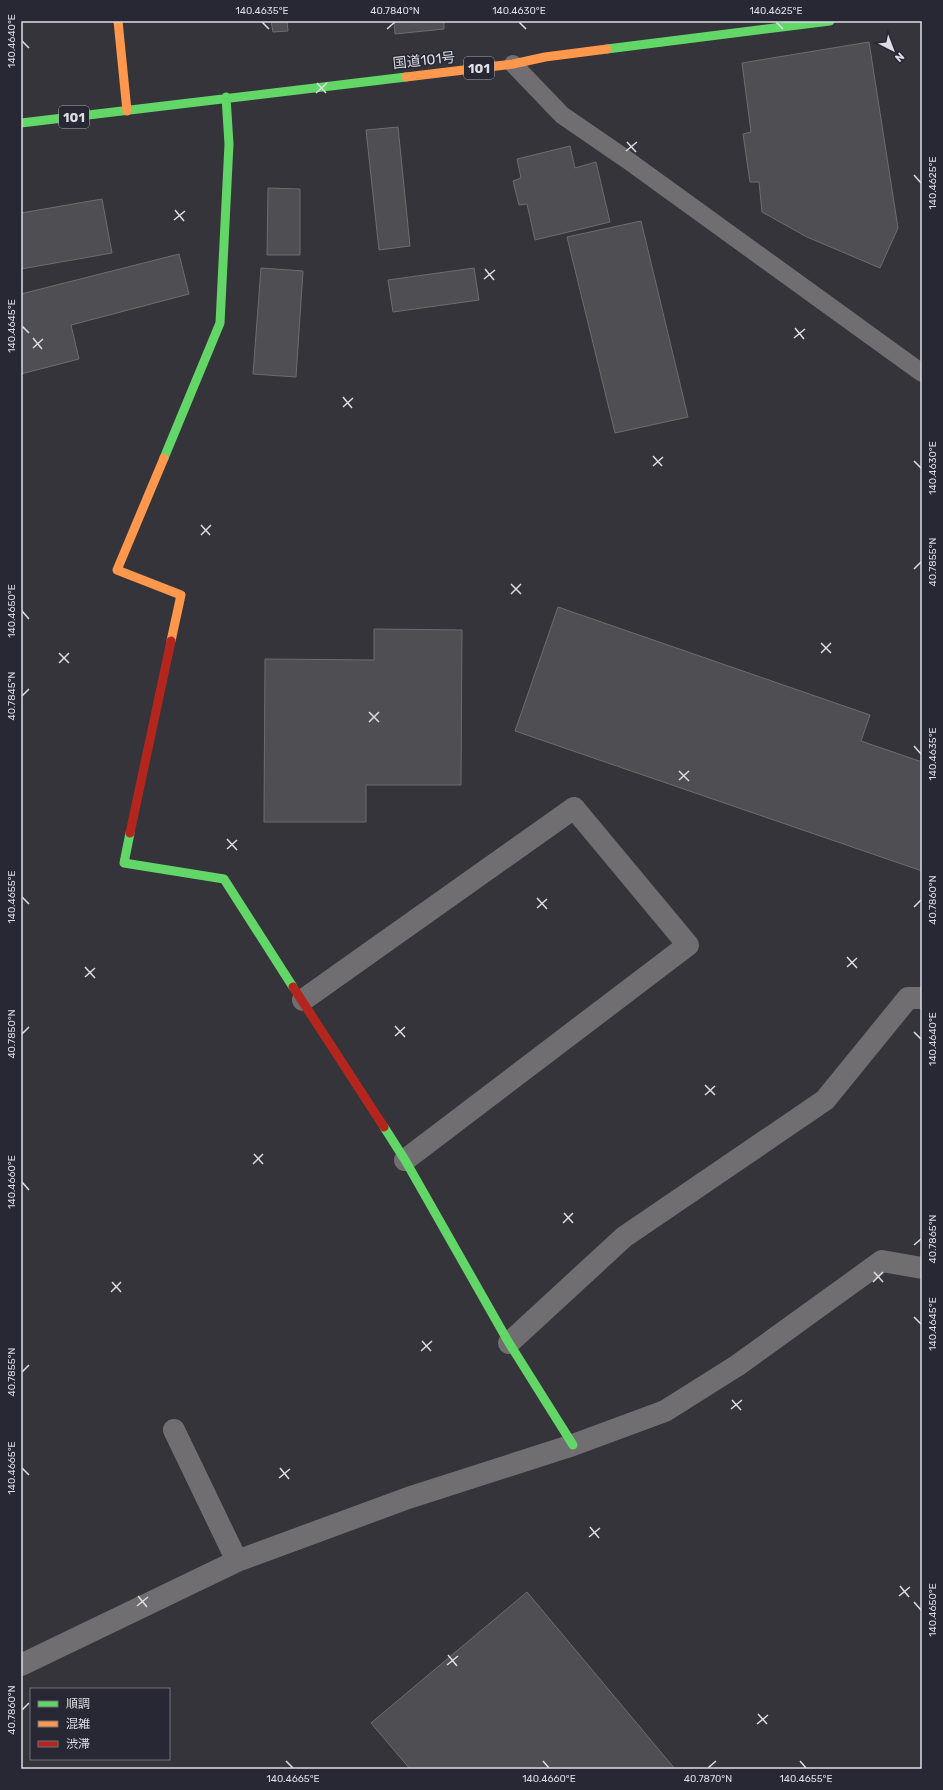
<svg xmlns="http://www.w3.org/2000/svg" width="943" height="1790" viewBox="0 0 943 1790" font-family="Rubik,'Noto Sans JP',sans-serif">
  <rect width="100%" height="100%" fill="#34343a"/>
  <path fill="#4e4e53" stroke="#6c6c71" d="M271 21H287L288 31 273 32Z
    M394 21H444V29L395 34Z
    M869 42 898 228 880 268 807 237 762 212 759 182H750L743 134 751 132 742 63Z
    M398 127 410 246 379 250 366 130Z
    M570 146 575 168 596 162 610 222 535 240 527 204 519 205 513 181 521 178 517 159Z
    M268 188 300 189V255H267Z
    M102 199 112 253 21 269V213Z
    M641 221 688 417 615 433 567 237Z
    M179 254 189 294 71 325 79 359 21 374V294Z
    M261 268 303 271 296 377 253 374Z
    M474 268 479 300 393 312 388 280Z
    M558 607 870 715 861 741 922 762V871L515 731Z
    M374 629 462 630 461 785H366V822H264L265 659 374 660Z
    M527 1592 675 1769H410L371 1723Z"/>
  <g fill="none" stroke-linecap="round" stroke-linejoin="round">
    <path stroke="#706e70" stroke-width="18" d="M513 64 562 115 626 159 922 373"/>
    <path stroke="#706e70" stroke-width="22" d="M303 1000 574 808 688 945 405 1160
      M509 1343 624 1237 825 1100 908 998H922
      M174 1430 237 1561
      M21 1665 237 1561 408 1498 573 1445 665 1411 738 1365 882 1261 922 1268"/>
    <path stroke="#63d668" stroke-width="9" d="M607 49 830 21
      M21 123 406 77
      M164 458 220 323 229 144 226 97
      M130 833 124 863 224 879 293 987
      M384 1127 405 1160 509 1343 573 1445"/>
    <path stroke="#ff974d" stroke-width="9" d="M118 21 127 111
      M406 77 513 64 545 57 607 49
      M164 458 117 570 181 595 171 641"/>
    <path stroke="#b3261e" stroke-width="9" d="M130 833 171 641
      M293 987 384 1127"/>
  </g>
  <path fill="none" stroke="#dddee5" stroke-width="1.5" d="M262 22 269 29M519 22 526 29M776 22 783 29M387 29 395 22M22 41 29 48M317 83 326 93M316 93 327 83M627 142 636 152M626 151 637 142M914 175 921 183M175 210 184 221M174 220 185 211M485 269 494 280M484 279 495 270M22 326 29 333M795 328 804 339M33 338 42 349M794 338 805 329M33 348 43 339M343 397 352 408M343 407 353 398M653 456 662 466M914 461 921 468M653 466 663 457M201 525 210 535M201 535 211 525M914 569 921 562M511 584 521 594M511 594 521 584M22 611 29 619M821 643 831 653M59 653 69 663M821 653 831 643M59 663 69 653M22 696 29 689M369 712 379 722M369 722 379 712M914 746 921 754M679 771 689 781M679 780 689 771M227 839 237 850M227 849 237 840M22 897 29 904M537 898 547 909M914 907 921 900M537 908 547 899M847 957 857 968M85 967 95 978M847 967 857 958M85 977 95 968M395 1026 405 1037M914 1032 921 1039M22 1034 29 1027M395 1036 405 1027M705 1085 715 1095M705 1095 715 1086M254 1154 263 1164M253 1164 263 1154M22 1182 29 1190M564 1213 573 1223M563 1223 573 1213M914 1245 921 1239M874 1272 883 1282M112 1282 121 1292M873 1282 883 1272M111 1292 121 1282M914 1317 921 1324M422 1341 431 1351M421 1351 432 1341M22 1372 29 1365M732 1400 741 1410M731 1409 742 1400M22 1468 29 1475M280 1468 289 1479M279 1478 290 1469M590 1527 599 1538M589 1537 600 1528M900 1586 909 1597M138 1596 147 1607M899 1596 910 1587M914 1602 921 1610M137 1606 148 1597M448 1655 457 1666M447 1665 458 1656M22 1710 29 1703M758 1714 767 1724M757 1724 768 1715M286 1761 293 1768M543 1761 549 1768M800 1761 806 1768M708 1768 716 1761"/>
  <g text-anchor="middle" stroke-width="3" stroke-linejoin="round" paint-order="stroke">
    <g fill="#272833" stroke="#a6a7b0" stroke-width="1">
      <rect x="464" y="57" width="30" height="22" rx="3"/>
      <rect x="59" y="106" width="30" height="22" rx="3"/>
    </g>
    <g font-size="13" font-weight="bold" fill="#dddee5">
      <text x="479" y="73">101</text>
      <text x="74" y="122">101</text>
    </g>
    <g font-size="14" fill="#dddee5" stroke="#272833">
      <text transform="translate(424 60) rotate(-6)" y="5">国道101号</text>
    </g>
  </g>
  <rect width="943" height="1790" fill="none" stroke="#272833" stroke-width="44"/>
  <rect x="30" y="1688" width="140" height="72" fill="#272833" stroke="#70717a"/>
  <rect x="38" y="1701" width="20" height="6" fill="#63d668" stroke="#70717a"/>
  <text x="66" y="1708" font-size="12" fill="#dddee5">順調</text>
  <rect x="38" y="1721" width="20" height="6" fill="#ff974d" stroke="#70717a"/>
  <text x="66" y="1728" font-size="12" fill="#dddee5">混雑</text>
  <rect x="38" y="1741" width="20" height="6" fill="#b3261e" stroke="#70717a"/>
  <text x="66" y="1748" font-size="12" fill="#dddee5">渋滞</text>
  <g transform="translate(893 50) rotate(138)" stroke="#272833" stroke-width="3" paint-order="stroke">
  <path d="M0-3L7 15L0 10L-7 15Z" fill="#dddee5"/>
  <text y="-6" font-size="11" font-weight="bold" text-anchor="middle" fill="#dddee5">N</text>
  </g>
  <rect x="22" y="22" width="899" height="1746" fill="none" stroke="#dddee5" stroke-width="1.5"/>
  <g font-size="10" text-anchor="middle" fill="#dddee5">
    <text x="262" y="14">140.4635°E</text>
    <text x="395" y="14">40.7840°N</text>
    <text x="519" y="14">140.4630°E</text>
    <text x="776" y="14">140.4625°E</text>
    <text transform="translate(11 41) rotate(-90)" y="4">140.4640°E</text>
    <text transform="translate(932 183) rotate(-90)" y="4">140.4625°E</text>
    <text transform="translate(11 326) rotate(-90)" y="4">140.4645°E</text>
    <text transform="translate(932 468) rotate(-90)" y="4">140.4630°E</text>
    <text transform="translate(932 562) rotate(-90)" y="4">40.7855°N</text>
    <text transform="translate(11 611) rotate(-90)" y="4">140.4650°E</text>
    <text transform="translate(11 696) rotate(-90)" y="4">40.7845°N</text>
    <text transform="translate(932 754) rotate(-90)" y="4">140.4635°E</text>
    <text transform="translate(11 897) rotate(-90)" y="4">140.4655°E</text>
    <text transform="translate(932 900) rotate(-90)" y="4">40.7860°N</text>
    <text transform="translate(11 1034) rotate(-90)" y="4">40.7850°N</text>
    <text transform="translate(932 1039) rotate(-90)" y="4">140.4640°E</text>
    <text transform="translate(11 1182) rotate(-90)" y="4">140.4660°E</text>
    <text transform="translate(932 1239) rotate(-90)" y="4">40.7865°N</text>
    <text transform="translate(932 1324) rotate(-90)" y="4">140.4645°E</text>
    <text transform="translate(11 1372) rotate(-90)" y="4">40.7855°N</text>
    <text transform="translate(11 1468) rotate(-90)" y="4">140.4665°E</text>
    <text transform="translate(932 1610) rotate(-90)" y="4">140.4650°E</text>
    <text transform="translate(11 1710) rotate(-90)" y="4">40.7860°N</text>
    <text x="293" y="1782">140.4665°E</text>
    <text x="549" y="1782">140.4660°E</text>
    <text x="708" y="1782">40.7870°N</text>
    <text x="806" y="1782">140.4655°E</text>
  </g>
</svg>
